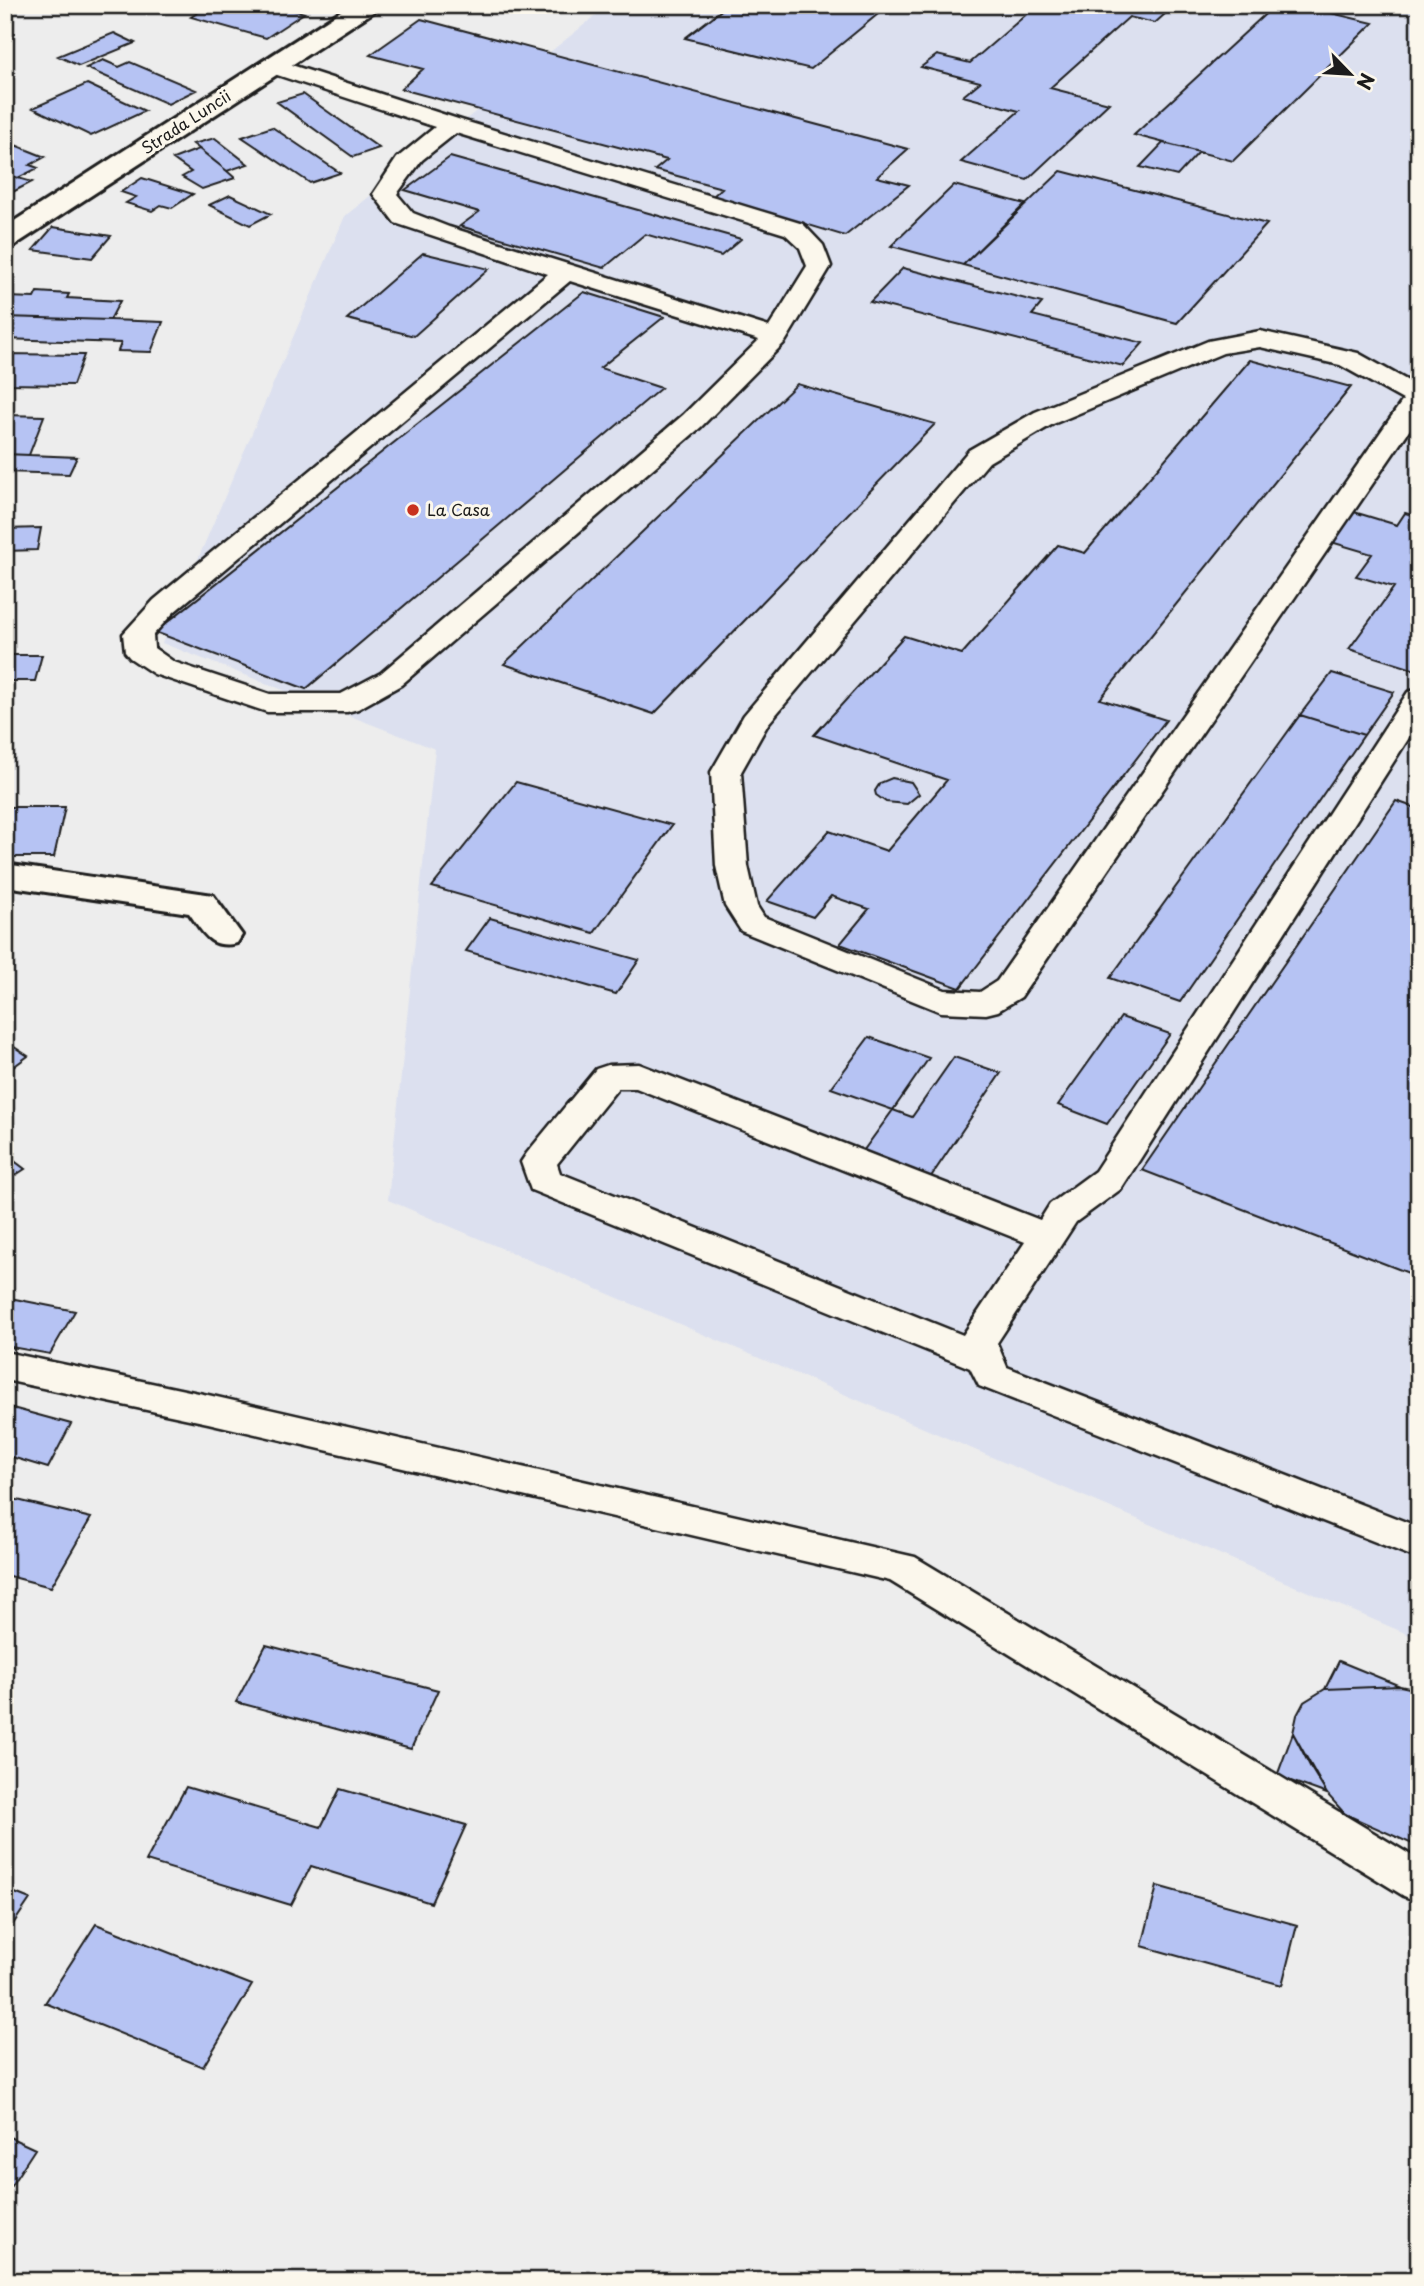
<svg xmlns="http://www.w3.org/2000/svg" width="1424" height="2286" viewBox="0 0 1424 2286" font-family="'Playpen Sans',sans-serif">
  <rect width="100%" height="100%" fill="#ededed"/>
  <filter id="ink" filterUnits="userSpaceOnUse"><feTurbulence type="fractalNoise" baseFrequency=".0143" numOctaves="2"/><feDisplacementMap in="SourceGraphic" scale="14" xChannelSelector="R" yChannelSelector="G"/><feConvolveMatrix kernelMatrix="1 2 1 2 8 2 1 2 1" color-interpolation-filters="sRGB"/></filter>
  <g filter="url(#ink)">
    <path fill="#dce0ef" d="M609 5H1419V1639L388 1200 435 749 162 643 345 216Z"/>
    <path fill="#b6c3f3" stroke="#1c1c1c" stroke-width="2" d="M210 5H275L304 13 266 38 191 17Z
      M728 5H889L811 69 685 38Z
      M1037 5H1175L1155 23 1129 17 1050 88 1109 103 1027 180 961 162 1019 111 963 96 980 82 921 67 937 55 970 63Z
      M1275 5H1298L1373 23 1233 161 1134 135Z
      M421 19 908 149 877 177 909 185 845 236 713 196 722 188 655 170 667 160 401 89 423 69 370 55Z
      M114 33 135 43 79 66 58 56Z
      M103 60 119 67 130 62 196 90 168 104 86 68Z
      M87 84 145 111 91 136 33 108Z
      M303 94 379 148 353 157 277 102Z
      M272 127 340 173 310 183 242 137Z
      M215 138 248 164 227 171 193 144Z
      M5 141 45 157 30 165 38 168 18 178 5 173Z
      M1163 143 1199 152 1177 176 1140 167Z
      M199 149 227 171 235 178 202 189 182 177 191 172 173 159Z
      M450 157 741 239 721 256 645 234 604 268 460 226 479 212 405 190Z
      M1061 171 1267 224 1177 323 963 265Z
      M5 173 18 178 32 182 5 196Z
      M142 178 193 194 172 208 161 205 152 211 126 203 136 197 121 192Z
      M954 185 1025 204 963 265 891 246Z
      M230 195 271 214 250 225 209 205Z
      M53 227 111 236 92 258 33 250Z
      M423 253 489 269 414 336 347 319Z
      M903 268 1042 303 1032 315 1143 343 1123 366 870 302Z
      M37 292 69 294 67 298 120 301 110 320 5 317 8 297 34 298Z
      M584 292 664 317 600 368 661 388 306 689 155 632Z
      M5 317 110 320 163 322 151 352 118 351 121 343 5 339Z
      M5 354 84 355 73 385 5 384Z
      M1250 360 1351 387 1100 699 1166 720 960 988 840 944 869 909 831 896 813 917 767 901 829 831 887 851 947 780 814 735 904 636 962 654 1058 545 1085 553Z
      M797 384 935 424 654 714 504 664Z
      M5 415 44 416 29 455 5 454Z
      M5 454 77 457 69 474 5 472Z
      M1354 512 1397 525 1405 513 1419 517V671L1349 649 1394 587 1356 576 1372 554 1331 542Z
      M41 528 37 550 5 551V529Z
      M5 655H42L35 681H5Z
      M1332 673 1394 692 1364 735 1300 715Z
      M1300 715 1364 735 1180 1002 1110 978Z
      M892 778 911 782 919 794 907 804 886 802 876 795 875 791 880 783Z
      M516 782 672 825 594 933 432 887Z
      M1396 801 1419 809V1277L1142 1170Z
      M5 807H65L54 857H5Z
      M490 918 639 960 616 994 466 951Z
      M1121 1017 1170 1034 1107 1124 1058 1105Z
      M869 1037 929 1058 893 1110 831 1088Z
      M5 1041 28 1056 5 1073Z
      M954 1057 1001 1073 930 1178 861 1154 893 1110 912 1117Z
      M5 1154 25 1169 5 1182Z
      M5 1297 75 1311 50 1354 5 1346Z
      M5 1406 71 1424 48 1468 5 1455Z
      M5 1497 91 1518 51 1587 5 1575Z
      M266 1645 438 1690 411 1749 236 1702Z
      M1339 1661 1400 1686 1325 1689Z
      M1400 1686 1419 1690V1847L1345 1814 1327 1794 1293 1733 1297 1715 1304 1702 1325 1689Z
      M1293 1733 1311 1768 1327 1794 1277 1776Z
      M186 1787 321 1827 340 1789 466 1825 431 1903 311 1866 291 1905 146 1861Z
      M1157 1886 1297 1925 1282 1985 1142 1946Z
      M5 1889 30 1899 5 1936Z
      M96 1924 252 1985 203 2067 45 2003Z
      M5 2135 35 2149 5 2195Z"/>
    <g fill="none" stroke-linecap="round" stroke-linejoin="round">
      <g stroke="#1c1c1c" stroke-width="5">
        <path id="lane" d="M273 59 461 120 803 224 823 245 831 266 785 342 701 427 401 685 358 709 347 712H267L154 674 130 658 125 652 123 634 154 600 548 274 395 223 373 194 397 158 435 127 265 71 262 66 265 61ZM456 133 785 234 800 248 807 266 769 327 449 227 413 213 397 194 422 160ZM570 281 759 340 683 415 381 673 341 694H270L174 662 154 648 153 635 174 612Z
          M1260 331 1358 353 1419 387V416L1021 997 998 1011 986 1014 941 1012 741 931 725 906 716 866 711 772 744 715 969 450 1035 412 1208 341ZM1260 347 1340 365 1403 400 997 981 980 992 945 990 764 917 757 906 748 866 741 772 768 724 989 462 1053 424 1223 353Z
          M1419 689V722L1121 1189 1076 1222 997 1343 1007 1367 1419 1527V1559L979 1386 970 1368 531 1190 521 1162 527 1153 596 1069 608 1065 639 1064 1040 1220 1050 1204 1095 1171 1404 698 1408 692ZM618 1088H636L1025 1242 963 1335 560 1173 557 1164Z
          M5 1352 208 1395 915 1557 1419 1860V1902L1404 1896 890 1581 208 1423 5 1380Z"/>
      </g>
      <g stroke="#1c1c1c" stroke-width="6">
        <path id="street" d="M350 5H379L376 10 15 245 5 247V227Z
          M5 864 213 895 242 935 237 943C210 950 203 932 189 913L5 886Z"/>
      </g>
      <use href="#lane" fill="#fbf7ec" fill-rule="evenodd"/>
      <use href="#street" fill="#fbf7ec" fill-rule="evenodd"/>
    </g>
  </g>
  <circle fill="#c8321e" stroke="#fbf7ec" stroke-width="2.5" cx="413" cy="510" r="7"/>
  <g text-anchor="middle" stroke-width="6" stroke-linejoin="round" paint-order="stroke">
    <g font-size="16" fill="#1c1c1c" stroke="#fbf7ec">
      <text transform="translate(186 122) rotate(-33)" y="6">Strada Luncii</text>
    </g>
    <g font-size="16" fill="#1c1c1c" stroke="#fbf7ec" text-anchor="start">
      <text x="427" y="516">La Casa</text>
    </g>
  </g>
  <rect width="1424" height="2286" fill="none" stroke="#fbf7ec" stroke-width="28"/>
  <rect x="14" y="14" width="1396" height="2258" fill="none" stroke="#1c1c1c" stroke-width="2.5" filter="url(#ink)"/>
  <g transform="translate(1350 74) rotate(115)" stroke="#fbf7ec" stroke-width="5" paint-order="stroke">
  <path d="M0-5L12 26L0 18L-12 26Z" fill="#1c1c1c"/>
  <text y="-10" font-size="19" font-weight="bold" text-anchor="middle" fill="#1c1c1c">N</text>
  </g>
</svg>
